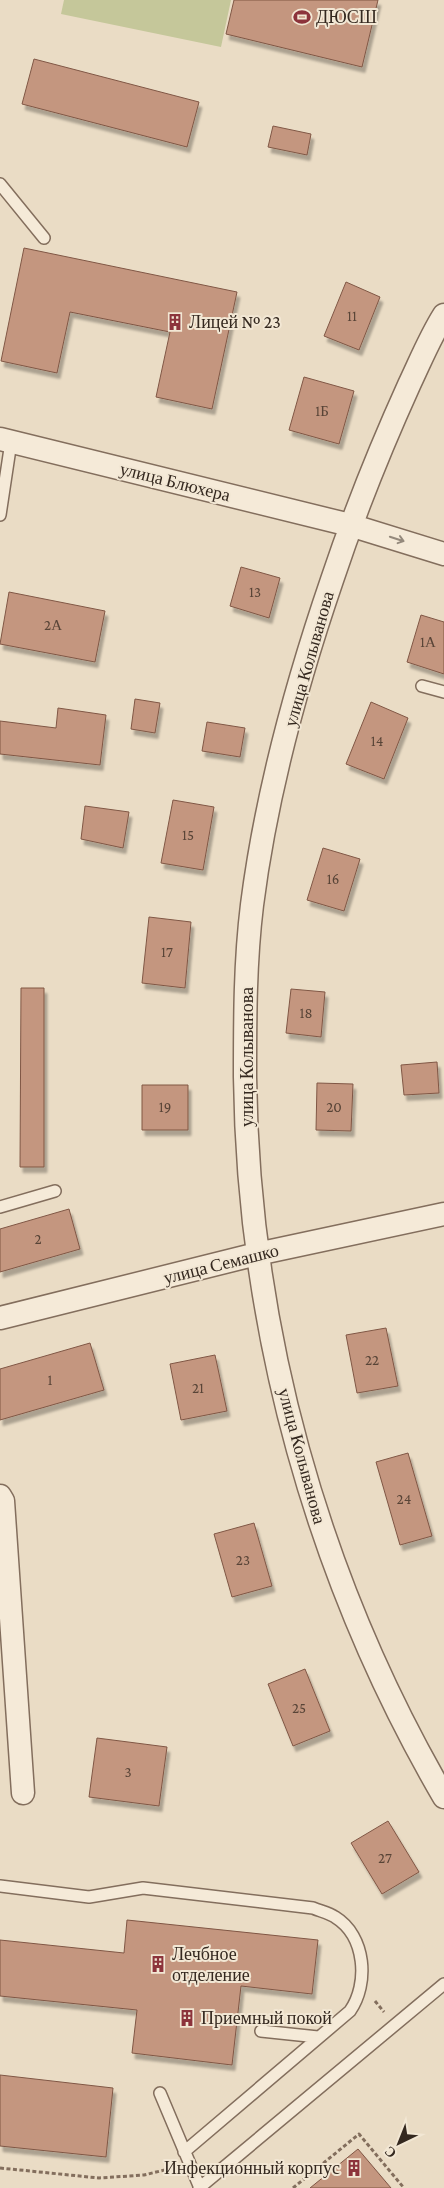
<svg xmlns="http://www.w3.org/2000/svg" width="444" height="2188" viewBox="0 0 444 2188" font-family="'Crimson Pro',serif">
  <defs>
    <filter id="shadow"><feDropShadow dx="3" dy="5.5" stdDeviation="1" flood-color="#0004"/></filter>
  </defs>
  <rect width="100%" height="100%" fill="#eadcc5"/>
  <path fill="#c5c79a" d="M64 0H231L221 47 61 14Z"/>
  <path fill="#c4967f" stroke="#805745" filter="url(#shadow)" d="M234 0H378L362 67 226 34Z
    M34 59 199 102 187 147 22 104Z
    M273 126 311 134 307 155 268 147Z
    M24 248 237 292 212 409 156 397 170 332 70 312 57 373 1 361Z
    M346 282 380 297 359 350 324 336Z
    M304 377 354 391 339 444 289 430Z
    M241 567 280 578 269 618 230 606Z
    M9 592 105 611 95 662 0 644Z
    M421 615 444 622V674L407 662Z
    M135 699 160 703 155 733 131 729Z
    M371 702 408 718 384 779 346 764Z
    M58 708 106 715 100 765 0 754V721L56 728Z
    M207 722 245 728 240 757 202 751Z
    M173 800 214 807 203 870 161 863Z
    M85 806 129 812 123 848 81 839Z
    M323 848 360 859 344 911 307 900Z
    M149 917 191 922 185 988 142 983Z
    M21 988H44V1167H20Z
    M291 989 325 992 321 1037 286 1033Z
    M437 1062 439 1093 404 1095 401 1065Z
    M317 1083 353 1084 351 1131 316 1130Z
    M142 1085H188V1130H142Z
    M69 1209 80 1249 0 1272V1229Z
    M386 1328 398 1386 357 1393 346 1335Z
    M90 1343 104 1390 0 1420V1369Z
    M215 1355 227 1411 181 1420 170 1364Z
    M408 1453 432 1536 400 1545 376 1462Z
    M254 1523 272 1586 232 1597 214 1534Z
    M305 1669 330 1731 293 1746 268 1684Z
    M97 1738 167 1747 159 1806 89 1797Z
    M388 1821 419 1872 382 1894 351 1843Z
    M127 1920 318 1940 312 1994 241 1986 232 2065 132 2053 137 2010 0 1996V1940L124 1953Z
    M0 2075 113 2088 106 2157 0 2146Z
    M358 2149 391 2188H310Z"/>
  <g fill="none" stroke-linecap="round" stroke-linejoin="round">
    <g stroke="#836e5d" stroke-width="14">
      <path id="lane" d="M0 184 44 238
        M0 515 11 442
        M422 686 444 692
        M0 1207 55 1191
        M0 1886 89 1897 143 1888 313 1908C320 1911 329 1913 335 1917 366 1936 369 1984 350 2011L184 2152
        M261 2031 318 2037
        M160 2093 200 2188
        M199 2188 444 1984"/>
    </g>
    <g stroke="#836e5d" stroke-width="25">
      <path id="street" d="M444 315C430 337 420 362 409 385 380 449 354 514 332 580 296 685 266 795 252 905 245 962 245 1019 245 1077 248 1329 317 1579 444 1797
        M0 439 350 525 444 554
        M0 1318 257 1254 444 1214
        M0 1496 3 1501 23 1793"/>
    </g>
    <path stroke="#836e5d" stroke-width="3" stroke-dasharray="4 2.5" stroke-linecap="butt" d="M375 2001 384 2012
      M0 2168 99 2178 144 2175 173 2168
      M293 2188 359 2134 404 2188"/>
    <use href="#lane" stroke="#f5ead8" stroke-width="11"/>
    <use href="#street" stroke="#f5ead8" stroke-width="22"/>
  </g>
  <defs><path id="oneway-shaft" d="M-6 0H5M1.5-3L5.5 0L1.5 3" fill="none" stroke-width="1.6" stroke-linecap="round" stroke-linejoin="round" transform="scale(1.25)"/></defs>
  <use stroke="#94897c" href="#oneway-shaft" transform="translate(397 539) rotate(18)"/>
  <defs>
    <g id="stadium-bare" transform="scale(1.35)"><path d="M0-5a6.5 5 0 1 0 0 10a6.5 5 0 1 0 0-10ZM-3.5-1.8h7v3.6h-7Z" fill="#8c333b" stroke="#f2e7d4" stroke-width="2.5" paint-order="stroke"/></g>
    <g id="building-bare" transform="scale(1.35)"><path d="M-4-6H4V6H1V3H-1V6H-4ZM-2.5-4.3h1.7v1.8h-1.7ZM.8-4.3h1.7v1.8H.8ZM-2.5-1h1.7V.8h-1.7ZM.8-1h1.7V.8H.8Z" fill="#8c333b" stroke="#f2e7d4" stroke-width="2.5" paint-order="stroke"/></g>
  </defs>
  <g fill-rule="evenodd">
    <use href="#stadium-bare" x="302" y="17"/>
    <use href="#building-bare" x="175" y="322"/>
    <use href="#building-bare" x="158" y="1964"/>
    <use href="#building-bare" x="187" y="2018"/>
    <use href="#building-bare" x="354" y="2168"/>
  </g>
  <g text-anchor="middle" stroke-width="4" stroke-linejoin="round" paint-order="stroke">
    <g font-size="15" fill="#584437">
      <text x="352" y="321">11</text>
      <text x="322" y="416">1Б</text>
      <text x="255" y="597">13</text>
      <text x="53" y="630">2А</text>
      <text x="428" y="647">1А</text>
      <text x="377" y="746">14</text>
      <text x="188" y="840">15</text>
      <text x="333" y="884">16</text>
      <text x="167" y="957">17</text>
      <text x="306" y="1018">18</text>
      <text x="165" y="1112">19</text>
      <text x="334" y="1112">20</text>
      <text x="38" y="1244">2</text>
      <text x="372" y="1365">22</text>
      <text x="50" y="1385">1</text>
      <text x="198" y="1393">21</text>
      <text x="404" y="1504">24</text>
      <text x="243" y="1565">23</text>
      <text x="299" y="1713">25</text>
      <text x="128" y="1777">3</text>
      <text x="385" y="1863">27</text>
    </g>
    <g font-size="18" fill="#34281f" stroke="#f2e7d4" text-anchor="start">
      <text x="316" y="23">ДЮСШ</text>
      <text x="189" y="328">Лицей № 23</text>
      <text x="172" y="1960">Лечбное<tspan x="172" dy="21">отделение</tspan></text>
      <text x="201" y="2024">Приемный покой</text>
      <text x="340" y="2174" text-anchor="end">Инфекционный корпус</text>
    </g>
    <g font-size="18" fill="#34281f" stroke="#f2e7d4">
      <text transform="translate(175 482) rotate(14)" y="6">улица Блюхера</text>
      <text transform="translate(309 659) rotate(-74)" y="6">улица Колыванова</text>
      <text transform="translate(247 1057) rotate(-90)" y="6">улица Колыванова</text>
      <text transform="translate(221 1264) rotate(-14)" y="6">улица Семашко</text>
      <text transform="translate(302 1456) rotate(75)" y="6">улица Колыванова</text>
    </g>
  </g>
  <g transform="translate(399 2143) rotate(223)" stroke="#f2e7d4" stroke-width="4" paint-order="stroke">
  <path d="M0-4L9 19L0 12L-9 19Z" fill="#34281f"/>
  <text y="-8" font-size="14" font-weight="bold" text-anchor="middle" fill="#34281f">С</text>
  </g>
</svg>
